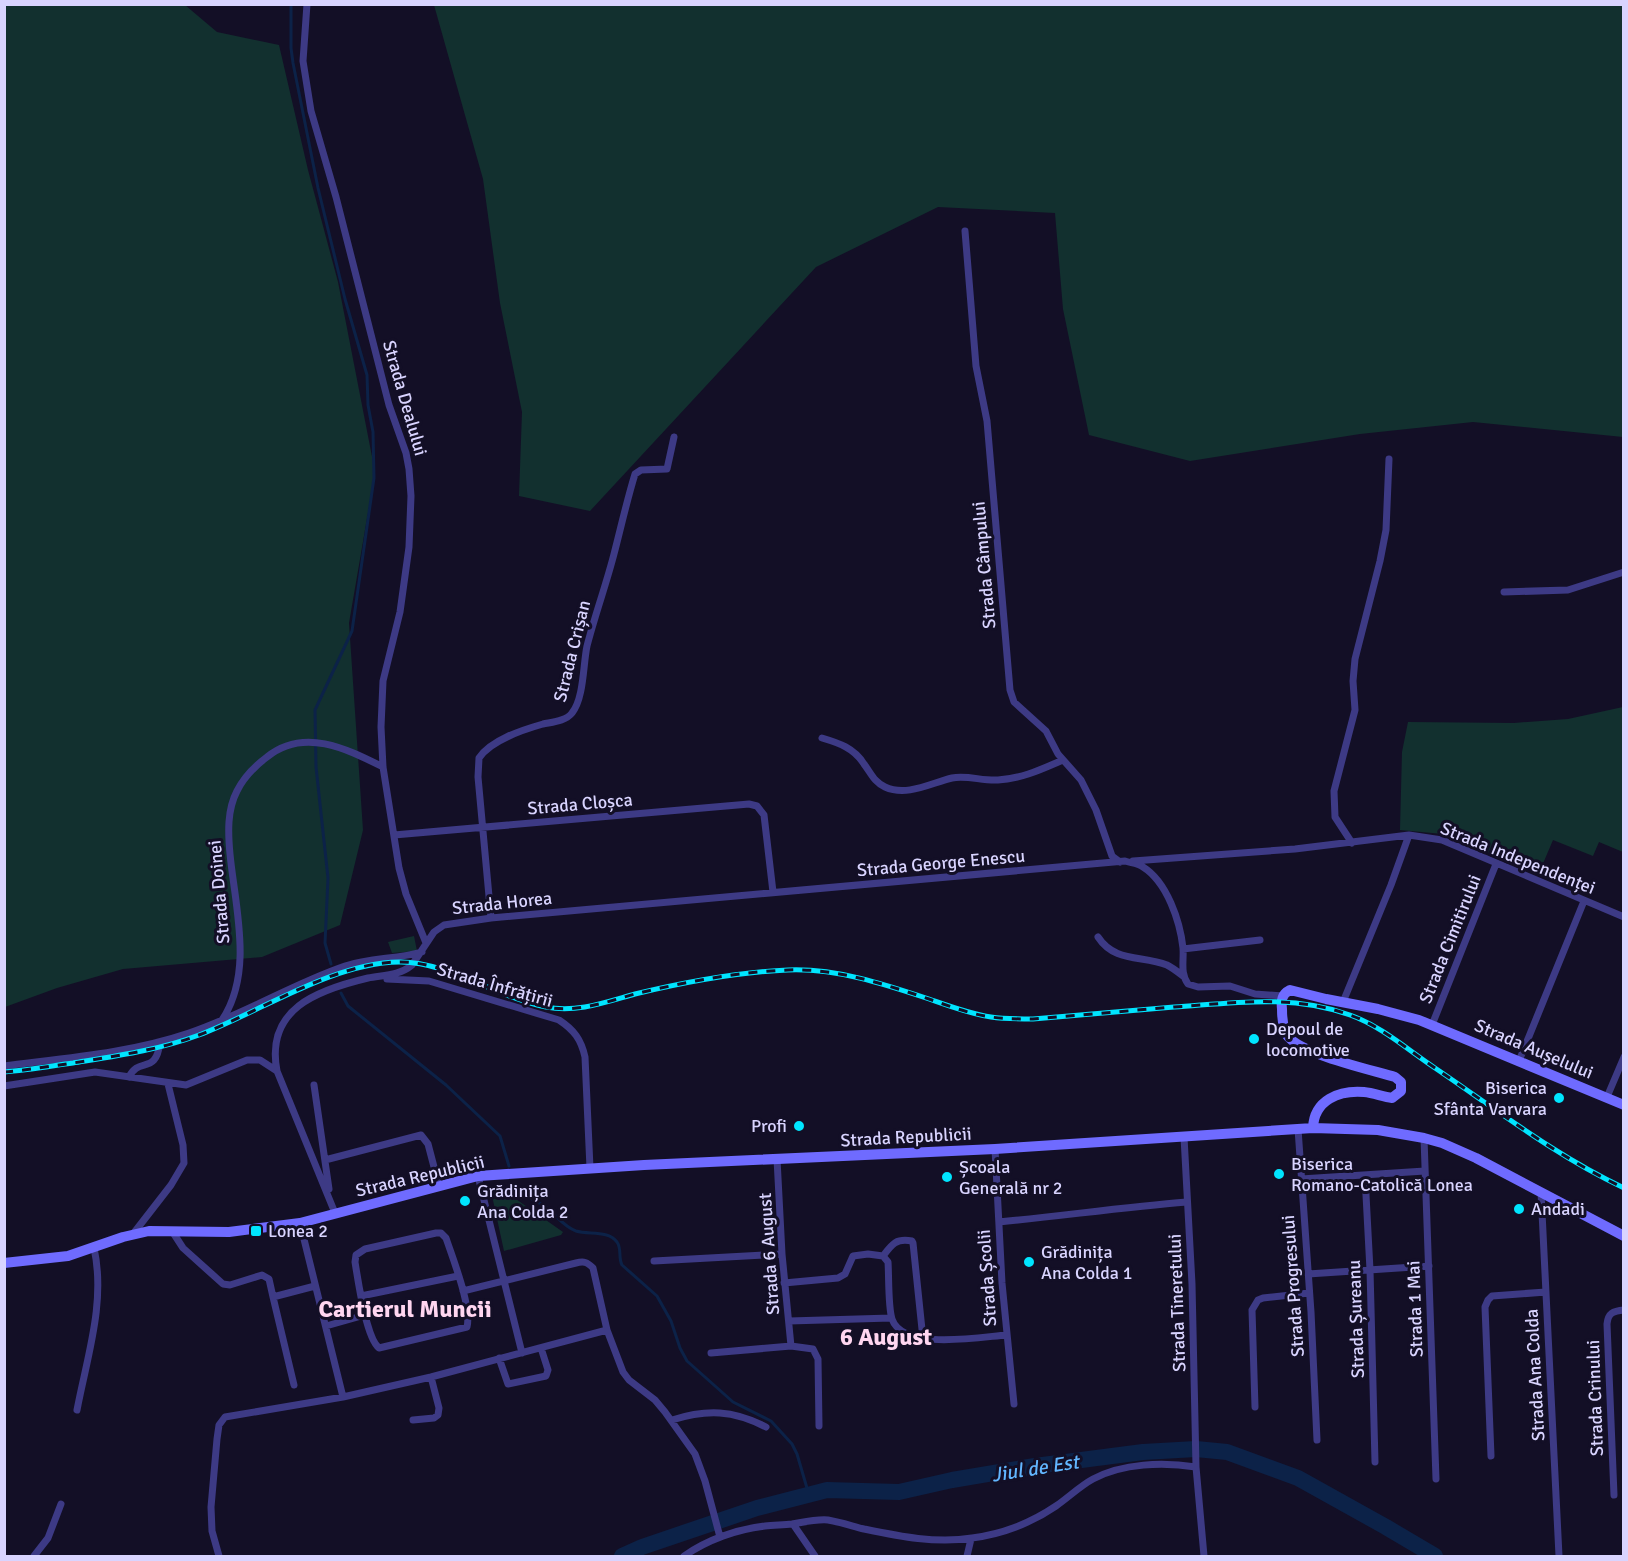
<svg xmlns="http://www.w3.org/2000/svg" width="1628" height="1561" viewBox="0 0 1628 1561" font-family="Signika,sans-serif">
  <rect width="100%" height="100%" fill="#130f26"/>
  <path fill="#12302f" d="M5 5H185L217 32 279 45 308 170 338 282 375 472 349 623 363 830 340 925 262 957 123 969 57 988 5 1007Z
    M434 5H1623V437L1473 422 1360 434 1190 461 1089 435 1063 309 1055 213 938 207 816 267 590 511 519 496 522 412 500 303 483 179Z
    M1623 707V852L1599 842 1593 856 1553 840 1539 873 1443 834 1400 830 1402 752 1408 722 1514 723 1568 719Z
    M414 936 417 951 392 953 388 942Z
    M492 1187 500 1188 563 1232 561 1235 504 1251 491 1191Z"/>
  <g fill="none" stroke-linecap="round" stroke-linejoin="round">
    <path stroke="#0c2248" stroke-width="3" d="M291 4V48L293 63 318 188 345 299 367 375 368 405 373 432 374 478 352 631 315 710 316 767 328 878 325 943 331 964
      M341 993 348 1006 446 1085 500 1136 509 1166
      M515 1186 517 1191C527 1197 537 1201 546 1207 556 1215 564 1227 576 1231 589 1235 608 1230 617 1242 622 1249 618 1257 622 1265L657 1296 671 1321 680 1348 687 1361 733 1402 771 1421 792 1444 797 1454 809 1495"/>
    <path stroke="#0c2248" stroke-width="16" d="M622 1556 642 1547 757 1508 827 1490 899 1492 952 1480 1035 1466 1143 1452 1196 1449 1227 1452 1298 1478 1386 1527 1435 1556"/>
    <path stroke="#3d3a85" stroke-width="7" d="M307 4 303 61 311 111 336 197 389 405 406 453 409 469 411 496 409 547 400 612 383 681 381 727 383 767 399 868 406 894 426 943
      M965 231 976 366 987 421 1010 690 1014 702 1046 731 1058 754 1081 780 1096 810 1112 856 1120 862
      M1504 592 1568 590 1624 572
      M822 738C839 743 854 748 864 764 871 773 874 782 885 787 907 797 931 783 952 778 967 775 982 781 998 780 1021 779 1042 769 1063 760
      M394 835 749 804 757 806 764 815 773 892
      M1352 843 1335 817 1334 791 1355 710 1353 681 1355 659 1380 561 1386 530 1389 459
      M1133 861 1295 849 1409 835 1442 840 1624 917
      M491 918 478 777 479 758C491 740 522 730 543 724 552 722 566 721 572 713 584 698 583 665 587 646 595 615 606 585 614 554 621 527 627 500 635 474L641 470 667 469 674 437
      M1098 937C1115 963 1142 955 1167 965 1173 968 1178 972 1183 976
      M1183 949 1260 940
      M387 979 429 981 559 1020C574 1030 581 1039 585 1057L590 1168
      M1343 1002 1391 885 1409 835
      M222 1020C254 972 235 907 230 854 228 833 227 810 237 791 244 777 255 766 267 757 304 727 347 749 383 767
      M1432 1025 1496 864
      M1519 1061 1584 901
      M4 1066C66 1058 130 1053 189 1033 243 1015 292 984 345 966 370 958 397 959 422 952
      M277 1071C265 1009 317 990 368 978 383 975 399 976 412 965L434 932 444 925 491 918 1125 861C1131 863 1138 863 1143 867 1167 882 1180 921 1183 948 1184 961 1180 973 1188 984L1198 987 1230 986 1255 994 1283 996
      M129 1077C139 1056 156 1076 160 1042
      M314 1085 329 1189
      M4 1086 95 1072 186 1085 247 1060H260L277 1071 335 1213
      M1607 1097 1624 1057
      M1298 1129 1311 1312 1317 1440
      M1184 1137 1192 1284 1196 1467 1204 1556
      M1424 1138 1436 1479
      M995 1149 1002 1283 1014 1404
      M777 1159 782 1254 791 1346
      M325 1160 421 1135 428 1144 439 1186
      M478 1176 522 1353
      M1365 1176 1370 1270 1375 1462
      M1301 1179 1425 1171
      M1541 1192 1559 1556
      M999 1222C1062 1216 1124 1207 1187 1202
      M300 1223 343 1397
      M172 1231 183 1248 223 1284 230 1285 262 1275 269 1279 273 1297 315 1286
      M436 1233H441L446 1238C453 1259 472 1307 467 1327L379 1348C366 1338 358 1280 355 1262L356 1255 365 1249Z
      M133 1234 171 1185 184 1163 183 1145 168 1084
      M883 1256C892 1244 896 1238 912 1241L913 1243 923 1339
      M654 1261 782 1254
      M1308 1274 1429 1266
      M784 1283 838 1278 845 1274 853 1256 868 1254 883 1256 888 1262C889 1276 888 1307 892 1319 903 1351 980 1337 1006 1335
      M463 1291 576 1263C584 1261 587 1262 593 1268L607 1330 623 1372 629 1380 655 1400 665 1412 695 1454 705 1481 720 1537
      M361 1296 458 1276
      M273 1297 294 1385
      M789 1321 891 1318
      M326 1326 365 1315
      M711 1353 791 1346 813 1349 818 1359 819 1426
      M499 1358 508 1384 546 1376 548 1370 541 1348
      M1255 1407 1252 1310 1258 1300 1263 1298 1309 1293
      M77 1410C87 1357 106 1302 94 1248
      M413 1420 434 1418 438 1415 439 1408 431 1377
      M672 1420C707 1409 733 1410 766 1427
      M1491 1456 1485 1307 1488 1300 1492 1296 1546 1292
      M1614 1495 1607 1324C1608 1313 1613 1311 1624 1310
      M793 1524 815 1556
      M34 1556 48 1538 61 1504
      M219 1556 212 1531 211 1507 217 1439 219 1425 225 1417 343 1397 431 1377 607 1330
      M684 1556C707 1540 737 1529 765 1526 774 1525 783 1525 792 1524 804 1522 816 1519 828 1520 840 1522 852 1526 864 1529 898 1536 936 1544 972 1538 1003 1534 1031 1523 1056 1506 1069 1497 1080 1486 1093 1479 1123 1463 1163 1462 1196 1467
      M967 1556 971 1539"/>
    <path stroke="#6f6bff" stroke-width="10" d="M1313 1128C1314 1100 1339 1090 1364 1092 1374 1093 1383 1097 1392 1098L1401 1091V1082L1395 1077C1373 1070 1293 1053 1285 1032 1283 1025 1282 1016 1282 1009 1281 1000 1282 994 1290 990L1326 999 1378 1009 1419 1020 1624 1105
      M4 1263 68 1256 123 1237 149 1231 229 1232 300 1223 478 1176 644 1165 995 1149 1313 1128 1378 1130 1424 1138 1442 1143 1476 1158 1624 1236"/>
    <g stroke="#00e5ff" stroke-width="5">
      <path id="rail" d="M4 1072C28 1070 51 1066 73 1063 116 1056 159 1050 199 1035 260 1012 332 963 399 962 447 961 498 998 546 1007 577 1013 606 1002 635 994 685 982 737 972 788 970 836 968 884 984 929 999 949 1006 970 1014 991 1017 1005 1019 1019 1019 1033 1019 1080 1015 1127 1011 1174 1007 1234 1003 1292 994 1350 1015 1381 1026 1408 1050 1435 1068 1497 1110 1556 1156 1624 1188"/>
    </g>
    <use href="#rail" stroke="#130f26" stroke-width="3" stroke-dasharray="9" stroke-linecap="butt"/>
  </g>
  <g fill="#00e5ff" stroke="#130f26" stroke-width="2">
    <circle cx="1254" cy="1039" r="6"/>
    <circle cx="1559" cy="1098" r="6"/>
    <circle cx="799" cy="1126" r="6"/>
    <circle cx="1279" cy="1174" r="6"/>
    <circle cx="947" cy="1177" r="6"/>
    <circle cx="465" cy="1201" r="6"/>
    <circle cx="1519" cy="1209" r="6"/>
    <rect x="250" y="1225" width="12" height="12" rx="3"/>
    <circle cx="1029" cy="1262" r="6"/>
  </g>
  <g text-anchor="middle" stroke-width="6" stroke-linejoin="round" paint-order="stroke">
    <g font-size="18" fill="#d9d4ff" stroke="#130f26">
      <text transform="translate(405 398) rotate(74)" y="6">Strada Dealului</text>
      <text transform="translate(984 565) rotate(-95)" y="6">Strada Câmpului</text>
      <text transform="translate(572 651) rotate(-76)" y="6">Strada Crișan</text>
      <text transform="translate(580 804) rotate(-5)" y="6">Strada Cloșca</text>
      <text transform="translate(1518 858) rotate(22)" y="6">Strada Independenței</text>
      <text transform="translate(941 863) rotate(-5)" y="6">Strada George Enescu</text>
      <text transform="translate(219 892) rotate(-95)" y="6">Strada Doinei</text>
      <text transform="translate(502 903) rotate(-6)" y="6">Strada Horea</text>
      <text transform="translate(1450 939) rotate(-68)" y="6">Strada Cimitirului</text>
      <text transform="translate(495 985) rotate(16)" y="6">Strada Înfrățirii</text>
      <text transform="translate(1534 1049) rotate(23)" y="6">Strada Aușelului</text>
      <text transform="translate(906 1137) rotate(-3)" y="6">Strada Republicii</text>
      <text transform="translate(420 1176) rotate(-13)" y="6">Strada Republicii</text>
      <text transform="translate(769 1254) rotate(-94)" y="6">Strada 6 August</text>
      <text transform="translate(987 1278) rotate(-94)" y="6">Strada Școlii</text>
      <text transform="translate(1293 1286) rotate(-94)" y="6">Strada Progresului</text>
      <text transform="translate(1177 1303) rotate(-92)" y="6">Strada Tineretului</text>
      <text transform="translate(1415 1309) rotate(-92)" y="6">Strada 1 Mai</text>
      <text transform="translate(1356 1319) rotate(-92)" y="6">Strada Șureanu</text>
      <text transform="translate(1535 1375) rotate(-93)" y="6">Strada Ana Colda</text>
      <text transform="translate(1595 1398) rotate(-92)" y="6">Strada Crinului</text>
    </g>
    <g font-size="18" fill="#d9d4ff" stroke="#130f26" text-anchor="start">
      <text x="1266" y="1035">Depoul de<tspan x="1266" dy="21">locomotive</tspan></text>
      <text x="1547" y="1094" text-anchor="end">Biserica<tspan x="1547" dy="21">Sfânta Varvara</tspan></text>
      <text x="787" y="1132" text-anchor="end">Profi</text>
      <text x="1291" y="1170">Biserica<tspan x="1291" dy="21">Romano-Catolică Lonea</tspan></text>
      <text x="959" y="1173">Școala<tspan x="959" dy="21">Generală nr 2</tspan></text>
      <text x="477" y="1197">Grădinița<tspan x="477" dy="21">Ana Colda 2</tspan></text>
      <text x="1531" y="1215">Andadi</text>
      <text x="268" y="1237">Lonea 2</text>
      <text x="1041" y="1258">Grădinița<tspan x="1041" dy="21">Ana Colda 1</tspan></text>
    </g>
    <g font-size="20" font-style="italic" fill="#62b6ff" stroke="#130f26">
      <text transform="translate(1035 1468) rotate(-9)" y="7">Jiul de Est</text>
    </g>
    <g font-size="24" font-weight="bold" fill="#ffd6f0" stroke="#130f26">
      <text x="405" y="1317">Cartierul Muncii</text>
      <text x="886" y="1345">6 August</text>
    </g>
  </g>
  <rect width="1628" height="1561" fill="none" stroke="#d9d4ff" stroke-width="12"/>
</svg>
